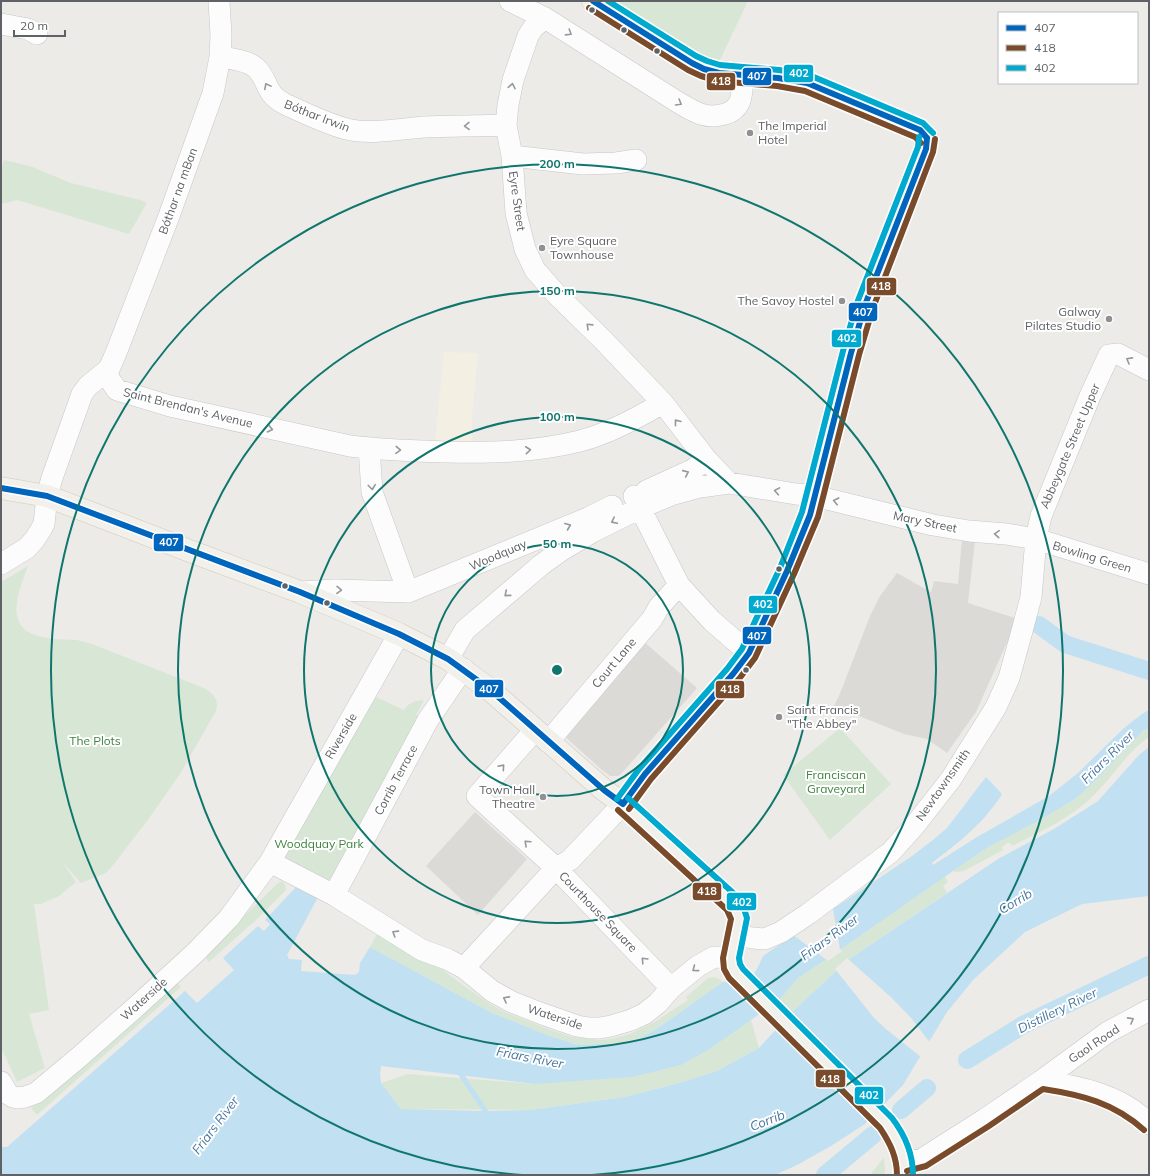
<svg xmlns="http://www.w3.org/2000/svg" width="1150" height="1176" viewBox="0 0 1150 1176" font-family="Mulish,sans-serif">
  <rect width="100%" height="100%" fill="#ecebe8"/>
  <path fill="#f4efe3" d="M444 352 478 353 472 417V445L435 442Z"/>
  <path fill="#dcdad7" d="M962 539 975 540 968 603 1015 618 1013 629 976 712 947 753 927 739 904 734 834 706 841 691 870 616 880 596 897 573 931 592 934 581 958 584Z
    M642 640 697 688 621 774 618 776H610L602 770 562 734Z
    M475 812 527 859 478 915 426 866Z"/>
  <path fill="#d8e7d5" d="M615 1H748L720 60 707 57Z
    M4 160 30 166 71 183 140 200 147 203 129 234 17 200 6 203H1V172Z
    M28 566C17 595 2 632 47 638 57 640 67 639 77 640 82 641 88 643 92 644L204 688C214 694 219 699 216 711L180 774 150 817 114 864 106 873 81 883 63 863 76 882 59 896 41 904H34L49 1010 29 1014 45 1068 17 1082 1 1047V582Z
    M374 696 404 710C408 703 416 700 424 700L416 715 419 716 328 887 280 857Z
    M840 728 891 784 830 840 783 775Z
    M1149 728V737C1127 752 1112 778 1092 797 1069 819 1040 832 1012 846L1010 843H1007L1002 847 1003 850 964 871 956 872 953 871 990 846 1075 799 1092 784 1144 730Z
    M945 876 948 882 943 886 947 893 848 960 792 1012 780 999 798 978 827 959Z
    M281 881C285 883 286 885 286 890L256 920 209 962 203 955 277 884Z
    M377 934 426 962 440 968 467 988 492 1005 505 1012 551 1030 572 1037 603 1040 615 1038 630 1034 656 1021 688 1000 686 997 708 978C714 976 718 978 723 982L655 1030 638 1039 624 1043 578 1045 550 1036 492 1013 370 947Z
    M175 980 181 987 37 1115 31 1108Z
    M751 1020 759 1048 717 1071 679 1083 625 1097 530 1110 401 1109 381 1083 408 1074 536 1084 730 1034Z
    M884 1157 885 1170 884 1175H870Z"/>
  <path fill="#c1e0f2" d="M1149 710V728L1144 730 1092 784 1075 799 1036 822 990 846 953 871 827 959 798 978 780 999 751 1020 708 1050 681 1065 632 1077 536 1084 381 1066 380 1074 381 1083 401 1109 485 1111 530 1110 625 1097 679 1083 717 1071 759 1048 792 1012 848 960 998 859 1054 829 1098 801 1139 755 1149 747V896L1082 904 1025 932 973 980 947 1012 903 1085 865 1124 831 1146 797 1165 777 1174 1 1175V1147H7L185 991 197 1003 234 970 223 958 258 926 264 931 270 924 265 920 297 886 318 897 287 955 289 959 302 960 301 971 355 975 359 972 360 963 370 947 492 1013 550 1036 578 1045 624 1043 638 1039 655 1030 723 982 754 974 760 963 763 956 912 856 933 840 947 828 986 777 1002 794C997 803 991 809 985 817 969 834 952 848 933 862L932 863 933 865 977 837 1049 796 1078 773 1124 728 1142 714Z"/>
  <path fill="#ecebe8" d="M833 909 840 949 842 951 828 961 793 935Z
    M847 958 892 998 912 1019 931 1044 921 1059V1057L887 1030 874 1018 835 969Z"/>
  <g fill="none" stroke-linecap="round" stroke-linejoin="round">
    <path stroke="#c1e0f2" stroke-width="5" d="M458 1070 488 1115"/>
    <path stroke="#c1e0f2" stroke-width="18" d="M1039 625 1065 644 1149 671
      M967 1060 1023 1025 1149 965
      M901 1110 927 1088
      M825 1175 873 1135"/>
    <g stroke="#c7c7c8" stroke-width="22">
      <path id="minor" d="M510 1 545 18 676 101C693 111 705 120 725 114 732 112 736 109 739 103 743 96 742 84 743 76
        M545 18 533 28 528 36 513 80 508 105 506 125 512 156 516 213 525 249 535 270 557 295 604 341 663 403 706 459 729 483
        M1 24 28 29 37 34
        M220 57C232 59 246 60 255 67 269 79 264 94 285 104 304 113 331 126 351 130 372 134 401 129 424 127 451 126 479 126 506 125
        M512 156 583 164 616 163 636 160
        M105 373 117 390 170 406 350 446C382 450 415 451 447 452 493 453 535 452 580 441 610 433 636 418 663 403
        M369 448 372 492 408 592
        M646 491 694 469 706 459
        M634 496 679 585 712 621 749 653
        M1 564 27 548 35 539 40 531 44 524 47 496 52 478 82 394 88 386 109 369 116 353 169 216 213 93 220 57 221 35 219 1
        M300 592 335 590 408 592 588 518 612 506
        M448 659 465 630 541 565 562 550 594 531 640 508 671 495 700 487 729 483 796 494 815 496 933 525 969 531 1006 534 1036 539 1149 574
        M535 730 477 796 556 868 671 988
        M548 742 652 619 659 607 679 585
        M270 862 334 895 422 950 447 959 464 968 492 991 512 1002 540 1013 577 1026 589 1028H600L611 1026 631 1020 644 1014 658 1003 671 988 698 966 714 957 731 958
        M334 895 428 720 456 679 464 669
        M735 935 753 938 765 939 781 932 808 914 891 852 915 825 951 779 996 707 1009 678 1022 631 1031 597 1036 539 1041 516 1090 396 1109 355 1118 354 1149 370
        M464 968 556 868 570 860 623 804
        M1041 1081 1108 1032 1149 1010
        M1 1082 8 1094 13 1097 18 1098 25 1097 36 1093 78 1058 138 1005 195 953 229 918 270 862 399 634
        M905 1163 922 1159 985 1119 1041 1081C1078 1086 1122 1095 1149 1124"/>
    </g>
    <g stroke="#d2c9b9" stroke-width="23">
      <path id="major" d="M593 1 692 63 704 69 719 73 778 78 807 83 920 130 927 138 926 149 865 305 851 353 815 496 810 515 787 571 749 653 733 674 645 774 623 804
        M1 488 47 496 195 553 300 592 399 634 448 659 488 688 604 790 623 804 734 905 737 912 739 918 731 958 732 966 736 974 886 1123C898 1139 906 1154 905 1175"/>
    </g>
    <use href="#minor" stroke="#fcfcfc" stroke-width="21"/>
    <use href="#major" stroke="#f2f0ea" stroke-width="22"/>
    <g stroke="#fff" stroke-width="9">
      <path id="bus-1" d="M593 1 692 63 704 69 719 73 778 78 807 83 920 130 927 138
        M1 488 47 496 300 592 399 634 448 659 488 688 604 790 623 804
        M623 804 645 774 733 674 749 653 787 571 810 515 851 353 865 305 926 149 927 138"/>
    </g>
    <g stroke="#fff" stroke-width="9">
      <path id="bus-2" d="M589 8 688 70 701 76 718 81 777 86 805 91 915 137 921 143
        M629 809 651 779 739 679 755 658 794 574 818 517 859 355 873 308 933 152 935 139
        M618 810 727 910 731 919 723 958 724 969 729 978 880 1128C890 1143 897 1157 897 1175
        M907 1171 926 1166 989 1126 1043 1089C1082 1095 1114 1103 1144 1130"/>
    </g>
    <g stroke="#fff" stroke-width="9">
      <path id="bus-3" d="M608 1 696 56 707 61 720 65 779 70 809 75 923 123 933 133
        M628 798 741 900 747 918 739 958 740 964 743 969 892 1118C905 1135 913 1153 913 1175
        M617 799 639 769 727 669 742 649 780 568 802 512 843 351 857 303 918 147 919 137"/>
    </g>
    <use href="#bus-1" stroke="#0065bd" stroke-width="6"/>
    <use href="#bus-2" stroke="#7a4b2a" stroke-width="6"/>
    <use href="#bus-3" stroke="#00a9ce" stroke-width="6"/>
  </g>
  <defs><path id="oneway-chevron" d="M-2-3.5L2.5 0L-2 3.5" fill="none" stroke-width="1.6" stroke-linecap="round" stroke-linejoin="round"/></defs>
  <g stroke="#95979a">
    <use href="#oneway-chevron" transform="translate(569 33) rotate(32)"/>
    <use href="#oneway-chevron" transform="translate(267 86) rotate(-118)"/>
    <use href="#oneway-chevron" transform="translate(512 86) rotate(-79)"/>
    <use href="#oneway-chevron" transform="translate(679 103) rotate(31)"/>
    <use href="#oneway-chevron" transform="translate(467 126) rotate(179)"/>
    <use href="#oneway-chevron" transform="translate(589 326) rotate(-136)"/>
    <use href="#oneway-chevron" transform="translate(1129 360) rotate(-151)"/>
    <use href="#oneway-chevron" transform="translate(677 422) rotate(-128)"/>
    <use href="#oneway-chevron" transform="translate(270 429) rotate(12)"/>
    <use href="#oneway-chevron" transform="translate(398 450) rotate(3)"/>
    <use href="#oneway-chevron" transform="translate(528 450) rotate(-6)"/>
    <use href="#oneway-chevron" transform="translate(686 473) rotate(-24)"/>
    <use href="#oneway-chevron" transform="translate(372 487) rotate(83)"/>
    <use href="#oneway-chevron" transform="translate(777 491) rotate(-170)"/>
    <use href="#oneway-chevron" transform="translate(836 501) rotate(-167)"/>
    <use href="#oneway-chevron" transform="translate(614 521) rotate(154)"/>
    <use href="#oneway-chevron" transform="translate(568 526) rotate(-22)"/>
    <use href="#oneway-chevron" transform="translate(997 534) rotate(-176)"/>
    <use href="#oneway-chevron" transform="translate(339 590) rotate(1)"/>
    <use href="#oneway-chevron" transform="translate(507 594) rotate(140)"/>
    <use href="#oneway-chevron" transform="translate(502 767) rotate(-49)"/>
    <use href="#oneway-chevron" transform="translate(527 843) rotate(-137)"/>
    <use href="#oneway-chevron" transform="translate(395 933) rotate(-148)"/>
    <use href="#oneway-chevron" transform="translate(644 960) rotate(-134)"/>
    <use href="#oneway-chevron" transform="translate(695 969) rotate(143)"/>
    <use href="#oneway-chevron" transform="translate(506 999) rotate(-152)"/>
    <use href="#oneway-chevron" transform="translate(1131 1020) rotate(-29)"/>
  </g>
  <g fill="none" stroke="#0f766e" stroke-width="2">
    <circle cx="557" cy="670" r="126"/>
    <circle cx="557" cy="670" r="253"/>
    <circle cx="557" cy="670" r="379"/>
    <path d="M522 1175A506 506 0 1 1 592 1175"/>
  </g>
  <g fill="#5e6165" stroke="#fff" stroke-width="1.5">
    <circle cx="592" cy="10" r="3.5"/>
    <circle cx="624" cy="30" r="3.5"/>
    <circle cx="657" cy="51" r="3.5"/>
    <circle cx="779" cy="569" r="3.5"/>
    <circle cx="285" cy="586" r="3.5"/>
    <circle cx="327" cy="603" r="3.5"/>
    <circle cx="746" cy="670" r="3.5"/>
  </g>
  <g fill="#909193" stroke="#fff" stroke-width="1.5">
    <circle cx="750" cy="133" r="4"/>
    <circle cx="542" cy="248" r="4"/>
    <circle cx="842" cy="301" r="4"/>
    <circle cx="1109" cy="319" r="4"/>
    <circle cx="779" cy="717" r="4"/>
    <circle cx="543" cy="797" r="4"/>
  </g>
  <g text-anchor="middle" stroke-width="4" stroke-linejoin="round" paint-order="stroke">
    <g font-size="12" fill="#5e6165" stroke="#fff">
      <text transform="translate(317 116) rotate(21)" y="4">Bóthar Irwin</text>
      <text transform="translate(178 191) rotate(-70)" y="4">Bóthar na mBan</text>
      <text transform="translate(517 201) rotate(82)" y="4">Eyre Street</text>
      <text transform="translate(188 408) rotate(14)" y="4">Saint Brendan's Avenue</text>
      <text transform="translate(1070 446) rotate(-67)" y="4">Abbeygate Street Upper</text>
      <text transform="translate(925 522) rotate(12)" y="4">Mary Street</text>
      <text transform="translate(498 555) rotate(-23)" y="4">Woodquay</text>
      <text transform="translate(1092 557) rotate(17)" y="4">Bowling Green</text>
      <text transform="translate(614 663) rotate(-50)" y="4">Court Lane</text>
      <text transform="translate(341 736) rotate(-60)" y="4">Riverside</text>
      <text transform="translate(396 780) rotate(-62)" y="4">Corrib Terrace</text>
      <text transform="translate(943 785) rotate(-55)" y="4">Newtownsmith</text>
      <text transform="translate(598 912) rotate(46)" y="4">Courthouse Square</text>
      <text transform="translate(144 999) rotate(-42)" y="4">Waterside</text>
      <text transform="translate(555 1017) rotate(18)" y="4">Waterside</text>
      <text transform="translate(1094 1044) rotate(-34)" y="4">Gaol Road</text>
    </g>
    <g font-size="12" fill="#5e6165" stroke="#fff" text-anchor="start">
      <text x="758" y="130">The Imperial<tspan x="758" dy="14">Hotel</tspan></text>
      <text x="550" y="245">Eyre Square<tspan x="550" dy="14">Townhouse</tspan></text>
      <text x="834" y="305" text-anchor="end">The Savoy Hostel</text>
      <text x="1101" y="316" text-anchor="end">Galway<tspan x="1101" dy="14">Pilates Studio</tspan></text>
      <text x="787" y="714">Saint Francis<tspan x="787" dy="14">"The Abbey"</tspan></text>
      <text x="535" y="794" text-anchor="end">Town Hall<tspan x="535" dy="14">Theatre</tspan></text>
    </g>
    <g font-size="12" fill="#3f833f" stroke="#fff">
      <text x="95" y="745">The Plots</text>
      <text x="836" y="779">Franciscan<tspan x="836" dy="14">Graveyard</tspan></text>
      <text x="319" y="848">Woodquay Park</text>
    </g>
    <g font-size="13" font-style="italic" fill="#49779f" stroke="#fff">
      <text transform="translate(1107 757) rotate(-45)" y="5">Friars River</text>
      <text transform="translate(1015 901) rotate(-31)" y="5">Corrib</text>
      <text transform="translate(829 937) rotate(-36)" y="5">Friars River</text>
      <text transform="translate(1057 1010) rotate(-26)" y="5">Distillery River</text>
      <text transform="translate(530 1057) rotate(11)" y="5">Friars River</text>
      <text transform="translate(767 1120) rotate(-21)" y="5">Corrib</text>
      <text transform="translate(215 1125) rotate(-53)" y="5">Friars River</text>
    </g>
  </g>
  <circle cx="557" cy="670" r="6" fill="#0f766e" stroke="#fff" stroke-width="2"/>
  <g font-size="12" text-anchor="middle" font-weight="bold" fill="#0f766e" stroke="#fff" stroke-width="4" stroke-linejoin="round" paint-order="stroke">
    <text x="557" y="168">200 m</text>
    <text x="557" y="295">150 m</text>
    <text x="557" y="421">100 m</text>
    <text x="557" y="548">50 m</text>
  </g>
  <g stroke="#fff" stroke-width="1.5">
    <rect x="783" y="64" width="31" height="19" rx="4" fill="#00a9ce"/>
    <rect x="742" y="67" width="30" height="19" rx="4" fill="#0065bd"/>
    <rect x="706" y="72" width="30" height="19" rx="4" fill="#7a4b2a"/>
    <rect x="866" y="277" width="31" height="19" rx="4" fill="#7a4b2a"/>
    <rect x="848" y="302" width="30" height="20" rx="4" fill="#0065bd"/>
    <rect x="831" y="329" width="31" height="19" rx="4" fill="#00a9ce"/>
    <rect x="153" y="533" width="31" height="19" rx="4" fill="#0065bd"/>
    <rect x="748" y="595" width="30" height="19" rx="4" fill="#00a9ce"/>
    <rect x="742" y="626" width="30" height="19" rx="4" fill="#0065bd"/>
    <rect x="474" y="679" width="30" height="19" rx="4" fill="#0065bd"/>
    <rect x="715" y="680" width="30" height="19" rx="4" fill="#7a4b2a"/>
    <rect x="692" y="882" width="30" height="19" rx="4" fill="#7a4b2a"/>
    <rect x="726" y="892" width="31" height="19" rx="4" fill="#00a9ce"/>
    <rect x="815" y="1069" width="31" height="19" rx="4" fill="#7a4b2a"/>
    <rect x="854" y="1086" width="30" height="19" rx="4" fill="#00a9ce"/>
  </g>
  <g font-size="11" text-anchor="middle" font-weight="bold" fill="#fff">
    <text x="799" y="77">402</text>
    <text x="757" y="80">407</text>
    <text x="721" y="85">418</text>
    <text x="881" y="290">418</text>
    <text x="863" y="316">407</text>
    <text x="847" y="342">402</text>
    <text x="169" y="546">407</text>
    <text x="763" y="608">402</text>
    <text x="757" y="640">407</text>
    <text x="489" y="693">407</text>
    <text x="730" y="693">418</text>
    <text x="707" y="895">418</text>
    <text x="742" y="906">402</text>
    <text x="830" y="1083">418</text>
    <text x="869" y="1099">402</text>
  </g>
  <rect width="1150" height="1176" fill="none" stroke="#5e6165" stroke-width="4"/>
  <rect x="998" y="12" width="140" height="72" fill="#ffffff" stroke="#bfc0c1"/>
  <rect x="1006" y="25" width="20" height="6" fill="#0065bd" stroke="#bfc0c1"/>
  <text x="1034" y="32" font-size="12" fill="#5e6165">407</text>
  <rect x="1006" y="45" width="20" height="6" fill="#7a4b2a" stroke="#bfc0c1"/>
  <text x="1034" y="52" font-size="12" fill="#5e6165">418</text>
  <rect x="1006" y="65" width="20" height="6" fill="#00a9ce" stroke="#bfc0c1"/>
  <text x="1034" y="72" font-size="12" fill="#5e6165">402</text>
  <path d="M14 30v6h51v-6" fill="none" stroke="#5e6165" stroke-width="2"/>
  <text x="20" y="30" font-size="12" fill="#5e6165" stroke="#ffffff" stroke-width="3" paint-order="stroke">20 m</text>
</svg>
